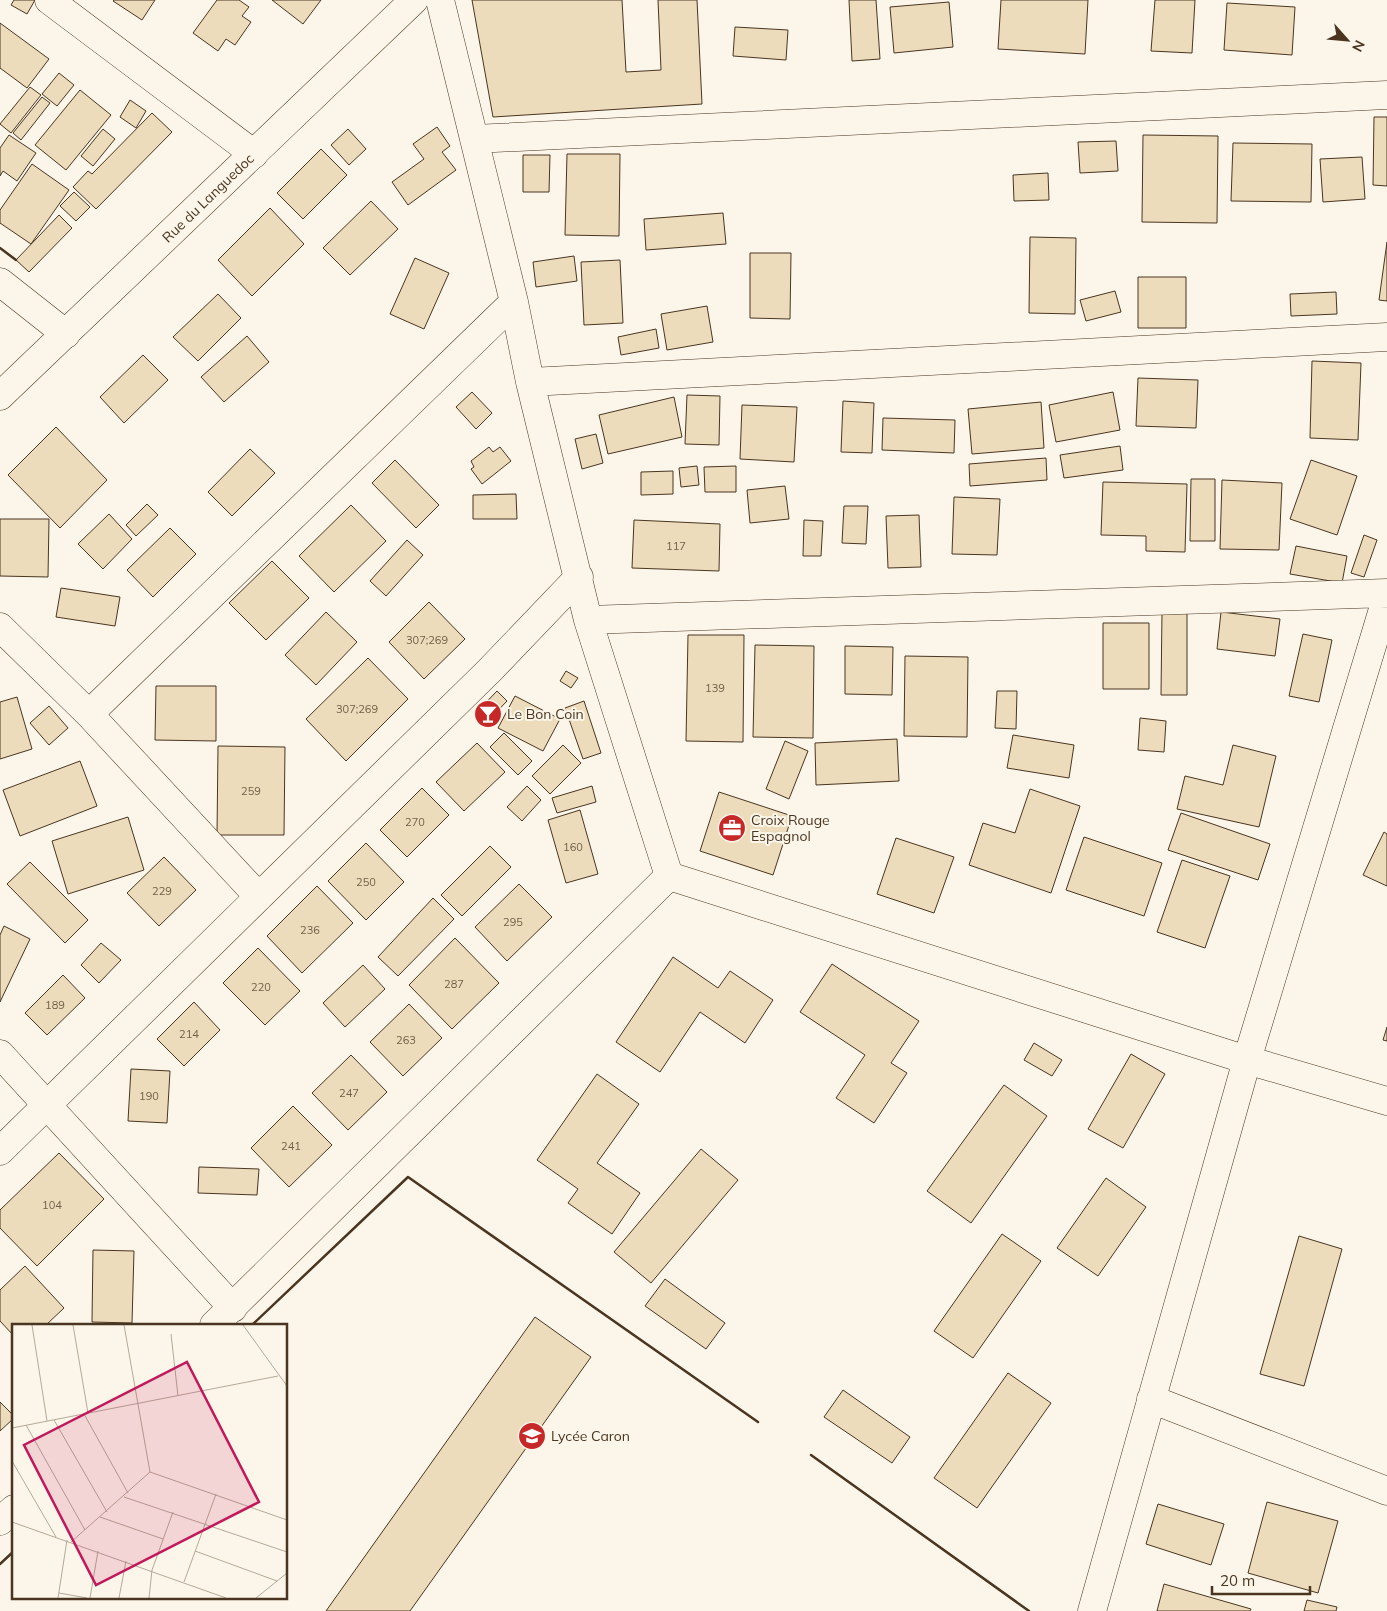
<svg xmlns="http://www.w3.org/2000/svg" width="1387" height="1611" viewBox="0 0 1387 1611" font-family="Mulish,sans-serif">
  <rect width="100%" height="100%" fill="#fbf6e9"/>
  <path fill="#ecdcbc" stroke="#4a3520" d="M14 0H35L27 14 11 5Z
    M114 0H155L142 20 113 1Z
    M217 0H239L249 7 242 16 251 22 235 45 226 39 218 51 193 33Z
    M272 0H321L303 24Z
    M472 0H622L626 72 661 70 658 0H697L702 104 493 117Z
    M849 0H876L880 59 852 61Z
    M1001 0H1088L1085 54 998 49Z
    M1155 0H1195L1192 53 1151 51Z
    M949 2 953 47 894 53 890 7Z
    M1227 3 1295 7 1292 55 1224 50Z
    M0 23 49 59 27 88 0 68Z
    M735 27 788 30 786 60 733 56Z
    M59 73 74 85 57 106 42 94Z
    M30 87 41 95 11 133 0 124Z
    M80 90 111 115 66 170 35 145Z
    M42 97 50 103 21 140 13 133Z
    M130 100 146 111 136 128 120 117Z
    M152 113 172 132 96 209 73 187 88 171 92 174Z
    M1374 117H1387V186L1373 185Z
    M437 127 450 146 442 152 456 170 408 205 392 182 424 159 413 144Z
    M103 129 115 139 93 166 81 156Z
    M348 129 366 149 349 165 331 145Z
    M9 135 36 153 17 181 3 171 0 176V148Z
    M1143 135 1218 136 1217 223 1142 222Z
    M1116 141 1118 171 1080 173 1078 142Z
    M1233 143 1312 144 1311 202 1231 201Z
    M321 149 347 175 303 219 277 193Z
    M567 154H620L619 236 565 235Z
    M523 155H550L549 192H523Z
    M1362 157 1365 199 1323 202 1320 159Z
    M32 164 69 190 31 244 0 223V210Z
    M1048 173 1049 200 1014 201 1013 175Z
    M74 192 90 207 76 221 60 206Z
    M371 201 398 229 350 275 323 248Z
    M270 208 304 244 252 296 218 260Z
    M723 213 726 244 646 250 644 219Z
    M59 215 72 228 29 272 16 260Z
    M1030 237 1076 238 1075 314 1029 313Z
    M1387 242V301L1379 300Z
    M750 253H791L790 319 750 318Z
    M574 256 577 281 536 287 533 262Z
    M415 258 449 273 424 329 390 314Z
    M620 260 623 323 584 325 581 262Z
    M1138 277H1186V328H1138Z
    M1115 291 1121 312 1086 321 1080 300Z
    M1336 292 1337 314 1291 316 1290 294Z
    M218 294 241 318 198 361 173 337Z
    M707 306 713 342 667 350 661 314Z
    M656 329 659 348 621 355 618 337Z
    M247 336 269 362 224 402 201 377Z
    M143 355 168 380 124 423 100 397Z
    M1312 361 1361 363 1358 440 1310 438Z
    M1138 378 1198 380 1196 428 1136 426Z
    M472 392 492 413 476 429 456 407Z
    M1113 392 1120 430 1056 442 1049 405Z
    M687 395 720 396 719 445 685 444Z
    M674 397 682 437 608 454 599 415Z
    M843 401 874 403 872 453 841 452Z
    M1041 402 1044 448 972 454 968 409Z
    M742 405 797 407 794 462 740 459Z
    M883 418 955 420 954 453 882 450Z
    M56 427 107 480 60 528 8 475Z
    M596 434 603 463 582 469 575 439Z
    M1120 446 1123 470 1064 478 1060 455Z
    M489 447 493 452 500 447 511 461 482 484 471 469 474 467 471 461Z
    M250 449 275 473 232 516 208 492Z
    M1046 458 1047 480 970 486 969 464Z
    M395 460 439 505 416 528 372 483Z
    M1311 460 1357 476 1337 535 1290 519Z
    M697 466 699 485 681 487 679 468Z
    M736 466V492H705L704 467Z
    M673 471V494L641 495V472Z
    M1191 479H1215V541H1190Z
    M1222 480 1282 483 1279 550 1220 549Z
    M1103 482 1187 484 1185 552 1146 551V536L1101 535Z
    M785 486 789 519 750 523 747 490Z
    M516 494 517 519H473V495Z
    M954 497 1000 499 997 555 952 554Z
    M147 504 158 515 136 536 126 525Z
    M351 505 386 541 334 592 299 556Z
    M844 506H868L866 544 842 543Z
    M109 514 132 539 103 569 78 544Z
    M919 515 921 567 888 568 886 516Z
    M0 519H49L48 577 0 576Z
    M634 520 720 524 719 571 632 568Z
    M804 520 823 521 821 556H803Z
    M170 528 196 554 153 597 127 570Z
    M1364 535 1377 540 1364 577 1351 573Z
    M407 540 423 555 386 596 370 581Z
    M1296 546 1347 556 1342 583 1290 574Z
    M272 561 309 598 266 640 229 603Z
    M61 588 120 597 115 626 56 617Z
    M429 602 465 639 424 679 389 642Z
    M1162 611H1187V695H1161Z
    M326 612 357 642 316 685 285 655Z
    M1221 612 1280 619 1275 656 1217 649Z
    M1103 623H1149V689H1103Z
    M1303 634 1332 640 1319 702 1289 696Z
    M688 635H744L743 742 686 741Z
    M755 645 814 646 813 738 753 737Z
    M845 646 893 647 892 695 845 694Z
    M905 656 968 657 967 737 904 736Z
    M368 658 408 699 346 761 306 719Z
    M566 671 578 678 571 688 560 681Z
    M156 686H216V741L155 740Z
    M497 691 507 701 484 725 474 715Z
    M997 691H1017L1016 729 995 728Z
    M515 696 560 719 543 751 498 728Z
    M17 697 32 749 0 759V702Z
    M584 701 601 753 583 759 565 708Z
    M49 706 68 728 49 745 30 723Z
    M1140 718 1166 721 1164 752 1138 750Z
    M504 733 532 761 518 775 490 747Z
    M1013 735 1074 745 1069 778 1007 768Z
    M897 739 899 781 816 785 815 743Z
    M785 741 808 751 789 799 766 789Z
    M477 743 505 772 464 811 436 782Z
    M563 745 581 763 550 794 532 776Z
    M1233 745 1276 756 1259 827 1177 809 1185 776 1223 785Z
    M218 746 285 747 284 835H217Z
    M80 761 97 806 20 836 3 790Z
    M527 786 541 800 522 821 507 807Z
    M592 786 596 802 557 813 552 798Z
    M422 788 449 815 407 857 380 830Z
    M1030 789 1080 806 1051 893 969 865 983 823 1015 833Z
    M719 792 792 816 773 875 700 851Z
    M580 810 598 874 566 883 548 820Z
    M1181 813 1270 844 1258 880 1168 850Z
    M128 817 144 870 68 894 52 841Z
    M1384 832 1387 834V886L1363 875Z
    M1084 837 1162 863 1144 916 1066 890Z
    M896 838 954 857 934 913 877 894Z
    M366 843 404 882 366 920 328 881Z
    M490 846 511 867 462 916 441 895Z
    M164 857 196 890 159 926 127 893Z
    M1182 860 1230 876 1205 948 1157 932Z
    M30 862 88 920 65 943 7 884Z
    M519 884 552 917 507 961 475 927Z
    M317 886 353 923 302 973 267 936Z
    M433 898 454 919 398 976 378 957Z
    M4 926 30 939 0 1002V935Z
    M455 938 499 983 452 1029 409 985Z
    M101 943 121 960 99 983 81 965Z
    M258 948 300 991 265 1025 223 983Z
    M673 957 718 988 730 971 773 1000 745 1043 700 1012 660 1072 616 1042Z
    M832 964 919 1021 891 1063 907 1073 874 1123 836 1098 865 1055 800 1012Z
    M363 965 385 989 345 1027 323 1003Z
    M63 975 85 998 47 1035 25 1013Z
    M194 1002 220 1030 184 1066 157 1039Z
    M409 1004 442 1038 403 1076 370 1042Z
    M1387 1027V1041L1383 1040Z
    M1034 1043 1062 1060 1052 1076 1024 1060Z
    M1131 1054 1165 1074 1123 1148 1088 1129Z
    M351 1055 387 1092 348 1130 312 1093Z
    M131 1069 170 1071 167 1123 128 1121Z
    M597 1074 639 1104 597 1163 640 1193 612 1234 568 1203 578 1189 537 1160Z
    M1004 1085 1047 1116 971 1223 927 1191Z
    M293 1106 332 1145 289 1187 251 1148Z
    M701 1149 738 1180 651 1283 614 1252Z
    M59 1153 104 1199 37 1266 0 1228V1210Z
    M199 1167 259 1169 257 1195 198 1193Z
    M1106 1178 1146 1207 1098 1276 1057 1248Z
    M1002 1234 1041 1261 973 1358 934 1331Z
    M1299 1236 1342 1249 1304 1386 1260 1374Z
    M93 1250 134 1251 132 1323 92 1322Z
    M25 1266 64 1308 46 1325H14V1336L0 1321V1290Z
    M665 1279 725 1323 706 1349 645 1306Z
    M535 1317 591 1357 410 1611H326Z
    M1008 1373 1051 1403 977 1508 934 1478Z
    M843 1390 910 1437 892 1463 824 1417Z
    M0 1402 14 1416V1418L0 1431Z
    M1267 1502 1338 1521 1318 1593 1248 1573Z
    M1158 1504 1224 1524 1211 1565 1146 1544Z
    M1164 1584 1251 1609 1250 1611H1157Z
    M1307 1600 1337 1607 1336 1611H1304Z"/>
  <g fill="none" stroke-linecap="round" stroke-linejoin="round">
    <g stroke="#4a3520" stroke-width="29">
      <path id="street" d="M49 0 254 154
        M440 0 514 302 530 382 588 620 669 876
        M474 139 1387 95
        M0 282 66 334
        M530 382 1387 337
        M588 620 1387 593
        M0 627 89 714 259 897
        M89 714 514 302
        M669 876 1247 1060 1387 1101
        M0 1054 233 1308
        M0 1151 490 670 579 577
        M214 1325 669 876
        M1151 1399 1387 1491
        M0 1521 14 1509
        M1092 1611 1247 1060 1387 596"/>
    </g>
    <g stroke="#4a3520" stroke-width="29">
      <path id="primary" d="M0 396 414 0"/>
    </g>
    <use href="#street" stroke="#fbf6e9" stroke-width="28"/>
    <use href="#primary" stroke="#fbf6e9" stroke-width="28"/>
    <path stroke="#4a3520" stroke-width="2.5" d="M0 248 16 260
      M252 1325 408 1177 758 1422
      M811 1455 1029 1611
      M0 1564 14 1551"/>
  </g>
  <defs>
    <g id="bar-disc" transform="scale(1.4375)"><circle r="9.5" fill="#c62828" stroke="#fbf6e9"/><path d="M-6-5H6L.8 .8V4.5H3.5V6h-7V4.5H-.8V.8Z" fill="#fff"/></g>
    <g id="office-disc" transform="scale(1.4375)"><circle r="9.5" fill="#c62828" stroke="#fbf6e9"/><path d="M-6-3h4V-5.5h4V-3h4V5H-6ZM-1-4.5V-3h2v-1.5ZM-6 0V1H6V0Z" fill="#fff"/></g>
    <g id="school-disc" transform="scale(1.4375)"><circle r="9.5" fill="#c62828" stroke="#fbf6e9"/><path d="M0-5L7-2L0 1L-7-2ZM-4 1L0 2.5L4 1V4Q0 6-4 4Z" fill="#fff"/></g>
  </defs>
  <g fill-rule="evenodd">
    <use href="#bar-disc" x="488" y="714"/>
    <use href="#office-disc" x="732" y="828"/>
    <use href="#school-disc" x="532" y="1436"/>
  </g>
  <g text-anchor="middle" stroke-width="4" stroke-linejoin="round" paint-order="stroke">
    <g font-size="11" fill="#725f47">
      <text x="676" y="550">117</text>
      <text x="427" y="644">307;269</text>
      <text x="715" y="692">139</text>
      <text x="357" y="713">307;269</text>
      <text x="251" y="795">259</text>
      <text x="415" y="826">270</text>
      <text x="573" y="851">160</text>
      <text x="366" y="886">250</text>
      <text x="162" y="895">229</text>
      <text x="513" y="926">295</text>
      <text x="310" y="934">236</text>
      <text x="454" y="988">287</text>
      <text x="261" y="991">220</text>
      <text x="55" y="1009">189</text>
      <text x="189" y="1038">214</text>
      <text x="406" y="1044">263</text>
      <text x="349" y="1097">247</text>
      <text x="149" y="1100">190</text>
      <text x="291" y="1150">241</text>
      <text x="52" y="1209">104</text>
    </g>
    <g font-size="14" fill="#4a3520" stroke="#fbf6e9">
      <text transform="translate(208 198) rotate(-44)" y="5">Rue du Languedoc</text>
    </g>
    <g font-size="14" fill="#4a3520" stroke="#fbf6e9" text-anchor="start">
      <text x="507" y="719">Le Bon Coin</text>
      <text x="751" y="825">Croix Rouge<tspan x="751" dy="16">Espagnol</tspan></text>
      <text x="551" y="1441">Lycée Caron</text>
    </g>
  </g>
  <g transform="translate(12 1324)">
    <rect width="275" height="275" fill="#fbf6e9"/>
    <path fill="none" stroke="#b4a999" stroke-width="1" d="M20 1 35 97M61 1 76 89M112 1 138 148M231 1 275 62M159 10 166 72M72 90 116 169M42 96 95 188M14 101 73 206M0 104 266 52M0 137 44 213M138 148 275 196M112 173 275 228M88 193 151 215M0 198 214 274M59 218 138 148M183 227 265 257M172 258 204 170M47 269 75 274M46 274 55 216M78 274 86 227M107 274 114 237M137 274 140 246 161 188M244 274 275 249"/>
    <path fill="#c2185b" fill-opacity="0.15" stroke="#c2185b" stroke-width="2.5" d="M175 38 247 178 84 261 12 121Z"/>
    <rect width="275" height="275" fill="none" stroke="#4a3520" stroke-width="2.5"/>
  </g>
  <g transform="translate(1347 40) rotate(117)" stroke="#fbf6e9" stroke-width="4" paint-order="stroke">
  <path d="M0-4L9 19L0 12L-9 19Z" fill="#4a3520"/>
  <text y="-8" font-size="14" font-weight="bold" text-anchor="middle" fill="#4a3520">N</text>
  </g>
  <path d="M1212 1586v8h98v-8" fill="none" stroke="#4a3520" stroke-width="2.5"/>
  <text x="1220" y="1586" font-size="15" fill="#4a3520" stroke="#fbf6e9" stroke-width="4" paint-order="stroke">20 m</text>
</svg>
